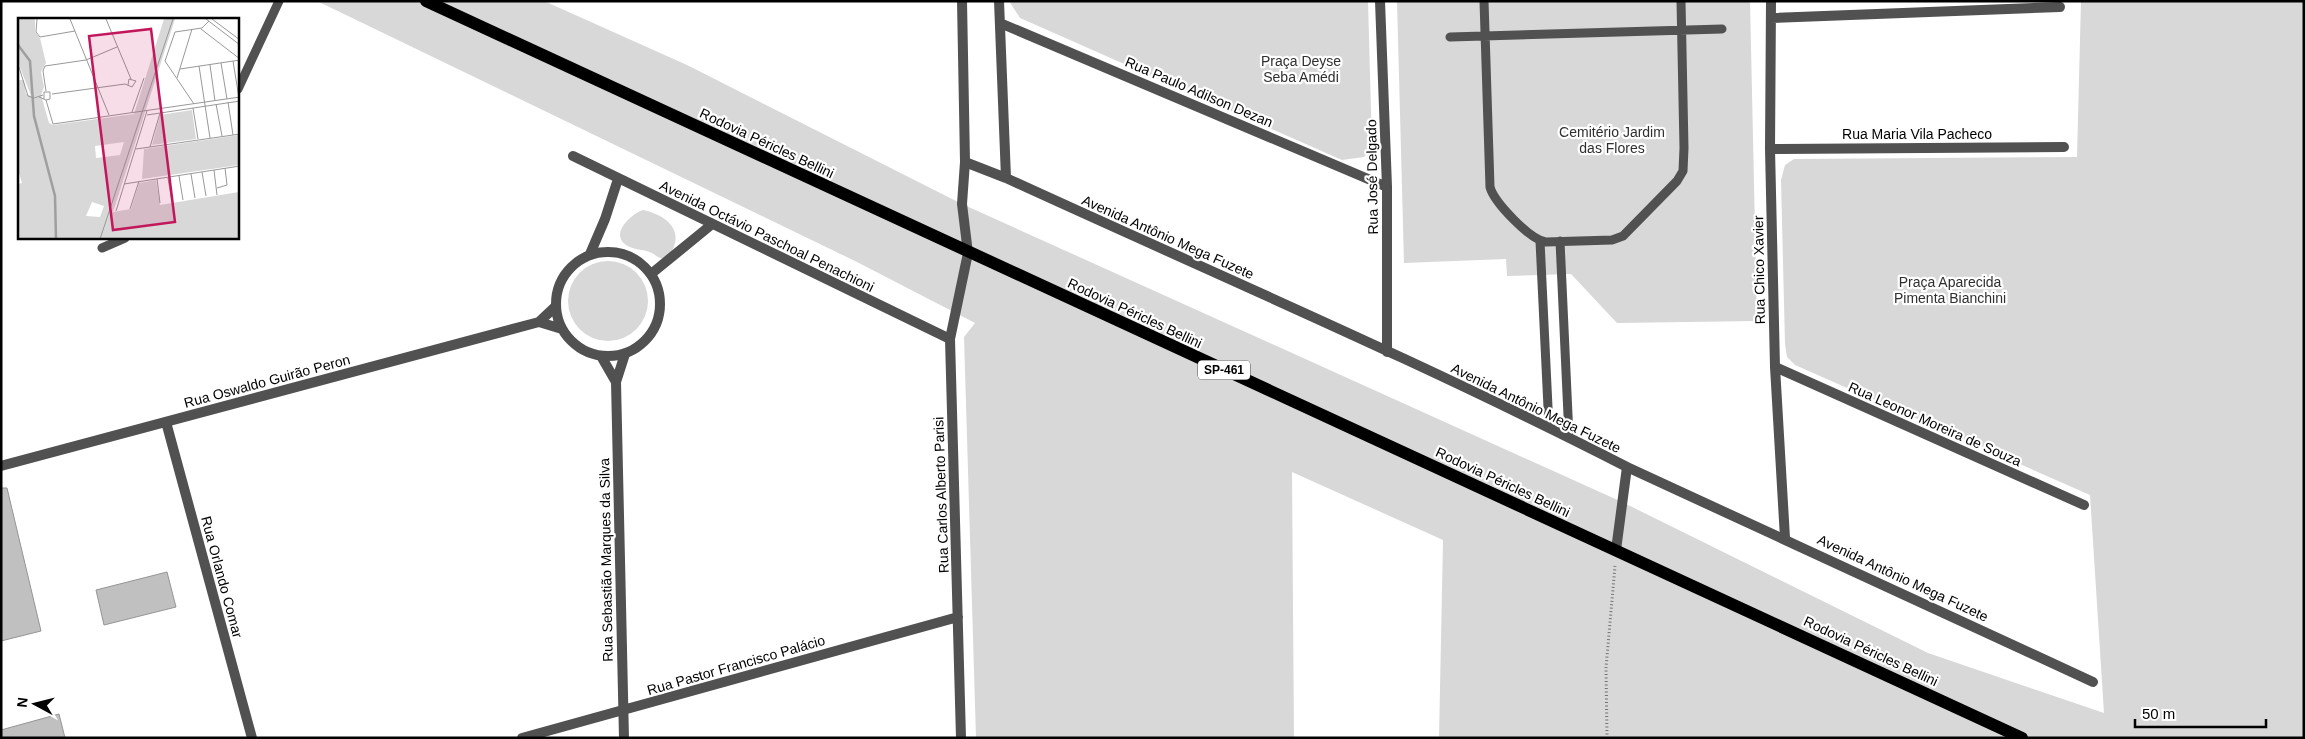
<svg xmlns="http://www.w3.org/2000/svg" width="2305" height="739" viewBox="0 0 2305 739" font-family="Arial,sans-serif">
  <rect width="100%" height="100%" fill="#fff"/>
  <path fill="#d8d8d8" d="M317 1H544L687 65 962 204 1622 502 1928 653 2104 713 2090 495 1795 365 1787 357 1785 344 1781 180 1785 165 1794 159 2077 157 2081 1H2304V738H1439L1443 540 1292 472 1294 738H976L964 337 975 323 857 262Z
    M1009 1H1368L1372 147 1364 157 1342 160 1020 18Z
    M1397 1H1750L1757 321 1617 323 1571 274 1507 276 1506 259 1404 263Z
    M643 210C671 216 687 235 666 259 659 259 657 256 652 253 644 249 633 250 626 245 609 233 633 213 643 210Z
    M568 301a40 40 0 1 1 80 0a40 40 0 1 1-80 0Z"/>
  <path fill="#c0c0c0" stroke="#959595" d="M1 488H7L41 631 1 641Z
    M167 572 176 607 104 625 96 590Z
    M59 714 65 738H1V730Z"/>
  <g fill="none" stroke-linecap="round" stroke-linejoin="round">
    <path stroke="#737373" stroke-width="3" stroke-dasharray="1 2.5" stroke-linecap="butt" d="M1607 738 1606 668 1615 566"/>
    <path stroke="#515151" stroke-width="9" d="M1484 1 1490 187C1494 202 1530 240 1546 242L1612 240 1623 236 1677 181 1683 171 1684 148 1681 1
      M1450 37 1722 29
      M238 89 279 1
      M1540 241 1549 428
      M1560 241 1569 437
      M102 248 125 238"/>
    <path stroke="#515151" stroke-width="10" d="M999 1 1006 178
      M1380 1 1387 187V352
      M1771 1 1770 149 1775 367 1785 538
      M1771 18 2060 7
      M1000 23 1387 187
      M1770 149 2064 147
      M573 156 950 339
      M965 162 1006 178C1213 273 1424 363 1627 467L2093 682
      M556 304a52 52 0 1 1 104 0a52 52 0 1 1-104 0Z
      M590 254 605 219 618 179
      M651 274 711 225
      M539 322 562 329
      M601 356 616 382
      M1775 367 2084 505
      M166 422 252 738
      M1 466 539 322 555 307
      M1616 550 1627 467
      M522 738 958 617
      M624 738 616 382 625 354
      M961 738 950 339 968 253 962 204 965 162 962 1"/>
    <path stroke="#000" stroke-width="12" d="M426 1 2022 738"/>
  </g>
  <g text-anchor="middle" stroke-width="4.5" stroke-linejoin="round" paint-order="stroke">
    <rect fill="#fff" stroke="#4c4c4c" stroke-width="1" x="1198" y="360.5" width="52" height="19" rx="4"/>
    <g font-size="12" font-weight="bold" fill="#000">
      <text x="1224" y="374">SP-461</text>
    </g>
    <g font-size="14" fill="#2f2f2f" stroke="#fff">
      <text x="1301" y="66">Praça Deyse<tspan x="1301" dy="16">Seba Amédi</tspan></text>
      <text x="1612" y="137">Cemitério Jardim<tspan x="1612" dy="16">das Flores</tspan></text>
      <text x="1950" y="287">Praça Aparecida<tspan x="1950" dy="16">Pimenta Bianchini</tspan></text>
    </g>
    <g font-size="14" fill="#000" stroke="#fff">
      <text transform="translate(1199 92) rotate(23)" y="5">Rua Paulo Adilson Dezan</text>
      <text x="1917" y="139">Rua Maria Vila Pacheco</text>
      <text transform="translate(767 143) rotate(25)" y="5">Rodovia Péricles Bellini</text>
      <text transform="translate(1372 177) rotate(-91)" y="5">Rua José Delgado</text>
      <text transform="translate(767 236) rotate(26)" y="5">Avenida Octávio Paschoal Penachioni</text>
      <text transform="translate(1168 237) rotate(24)" y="5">Avenida Antônio Mega Fuzete</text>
      <text transform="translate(1759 270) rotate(-91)" y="5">Rua Chico Xavier</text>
      <text transform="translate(1135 313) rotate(25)" y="5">Rodovia Péricles Bellini</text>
      <text transform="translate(267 381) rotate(-15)" y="5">Rua Oswaldo Guirão Peron</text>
      <text transform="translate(1536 408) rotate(26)" y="5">Avenida Antônio Mega Fuzete</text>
      <text transform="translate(1935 424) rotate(24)" y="5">Rua Leonor Moreira de Souza</text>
      <text transform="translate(1503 482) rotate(25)" y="5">Rodovia Péricles Bellini</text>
      <text transform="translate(941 495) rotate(-92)" y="5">Rua Carlos Alberto Parisi</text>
      <text transform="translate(606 560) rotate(-91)" y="5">Rua Sebastião Marques da Silva</text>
      <text transform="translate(222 577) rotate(75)" y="5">Rua Orlando Comar</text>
      <text transform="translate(1903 578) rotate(25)" y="5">Avenida Antônio Mega Fuzete</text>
      <text transform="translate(1871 651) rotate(25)" y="5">Rodovia Péricles Bellini</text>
      <text transform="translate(736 665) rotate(-16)" y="5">Rua Pastor Francisco Palácio</text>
    </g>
  </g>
  <g transform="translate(18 18)">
    <rect width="221" height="221" fill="#fff"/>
    <path d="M0 1H17V14L22 20 28 45 23 54 26 69 23 77 31 105 35 107 116 96 146 1H157L95 194 113 191 121 165 138 162 142 187 221 174V221H0V166L4 165 0 152V62H6L8 76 13 78 0 44ZM106 124 102 137 78 140 77 128ZM74 184 86 188 82 199 68 198ZM174 92 178 121 134 127 142 97ZM221 117V147L124 161 126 131Z" fill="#d8d8d8" fill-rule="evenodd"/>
    <path fill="none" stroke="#9f9f9f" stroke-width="2.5" d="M0 27 12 43 16 98 37 178 38 221"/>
    <path fill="none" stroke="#999" stroke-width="1" d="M19 1 18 14 22 19 57 13M52 1 91 97M88 1 113 61M188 1 222 27M194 1 222 22M183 11 222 41M215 43 221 80M203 45 209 81M0 46 10 78 16 80 25 77M192 47 197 83M181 48 192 120M162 51 222 42M159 60 174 11M28 73 25 53 27 48 68 42 99 29M34 76 107 66 114 69 118 63 111 61 110 67M21 79 28 82 32 81V74H26V81M28 82 35 106 222 79M210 84 215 117M176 86 147 43 157 14 184 10 191 3M198 86 204 118M175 90 180 121M114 94 126 60M129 97 222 83M132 129 142 95M118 131 222 116M196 152 199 177M184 154 188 178M173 156 177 180M161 158 165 182M150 160 154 184M139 161 142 185M106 166 222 148M199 170 209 167 207 150M112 191 121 163M98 193 129 93M82 221 155 1"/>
    <path fill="#c2185b" fill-opacity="0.15" stroke="#c2185b" stroke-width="2.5" d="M133 11 157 204 95 212 71 18Z"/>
    <rect width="221" height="221" fill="none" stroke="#000" stroke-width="2.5"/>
  </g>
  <rect width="2305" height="739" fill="none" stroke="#000000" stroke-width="5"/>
  <g transform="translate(35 704) rotate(277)" stroke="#ffffff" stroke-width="4" paint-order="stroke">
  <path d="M0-4L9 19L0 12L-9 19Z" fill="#000000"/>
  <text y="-8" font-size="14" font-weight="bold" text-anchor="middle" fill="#000000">N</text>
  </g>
  <path d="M2135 719v8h131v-8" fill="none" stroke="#000000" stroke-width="2.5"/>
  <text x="2142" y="719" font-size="15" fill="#000000" stroke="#ffffff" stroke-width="4" paint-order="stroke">50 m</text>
</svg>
